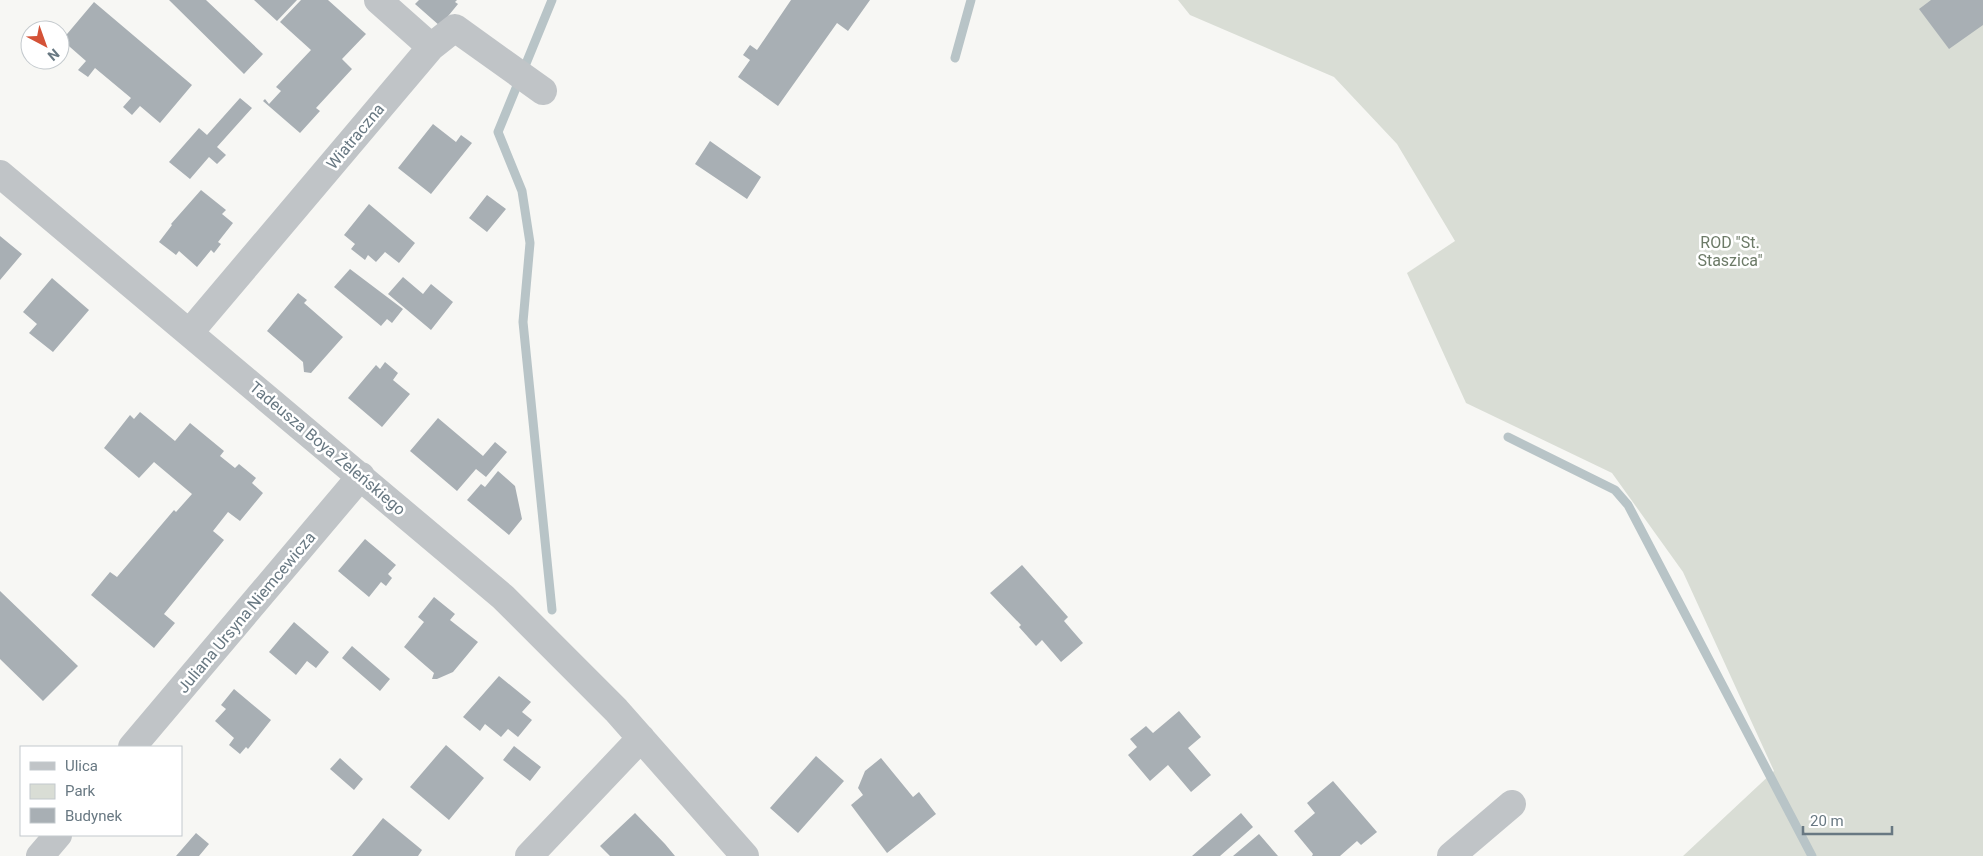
<svg xmlns="http://www.w3.org/2000/svg" width="1983" height="856" viewBox="0 0 1983 856" font-family="Roboto,sans-serif">
  <rect width="100%" height="100%" fill="#f7f7f4"/>
  <path fill="#d9ddd5" d="M1178 0H1983V856H1683L1774 771 1683 572 1612 473 1466 403 1407 273 1455 241 1397 144 1334 77 1190 15Z"/>
  <g fill="none" stroke-linecap="round" stroke-linejoin="round">
    <path stroke="#b8c4c7" stroke-width="9" d="M552 0 498 132 522 191 530 243 523 322 552 610
      M955 58 971 0
      M1508 437 1615 490 1628 505 1812 856"/>
  </g>
  <path fill="#a8afb4" d="M169 0H206L263 54 244 74Z
    M254 0H297L277 21Z
    M301 0H328L366 34 342 59 352 69 316 108 320 111 300 133 263 101 265 99 269 104 281 91 276 87 311 50 280 22Z
    M419 0H457L455 2 458 4 440 26 415 4Z
    M791 0H870L848 31 837 23 778 106 738 77 750 60 743 55 750 45 757 50Z
    M1931 0H1983V25L1949 49 1919 9Z
    M94 2 192 85 160 123 140 106 132 115 123 107 131 98 95 68 88 77 78 70 86 61 62 40Z
    M240 98 252 108 217 147 226 155 217 164 209 157 190 179 169 162 199 128 207 135Z
    M433 124 456 142 461 135 472 143 431 194 398 168Z
    M710 141 761 177 747 199 695 164Z
    M201 190 226 210 222 214 233 223 218 242 221 244 214 253 211 250 197 267 179 251 176 255 159 242 172 225 171 224Z
    M487 195 506 209 487 232 469 218Z
    M369 204 415 243 399 263 385 252 376 262 368 255 365 260 351 249 355 244 344 235Z
    M0 236 22 254 0 280Z
    M350 269 403 309 392 323 387 319 381 326 334 287Z
    M403 277 423 294 431 284 453 302 431 330 388 294Z
    M52 278 89 310 53 352 29 333 37 324 23 312Z
    M298 293 307 300 304 303 343 337 311 373 304 372 303 362 267 331Z
    M385 362 398 373 393 380 410 394 382 427 348 398 376 365 380 369Z
    M140 412 175 441 190 423 224 451 220 456 235 468 239 464 256 478 252 483 263 493 240 521 228 512 213 531 224 540 164 614 175 623 154 648 91 595 110 572 117 577 174 510 176 512 192 494 154 462 139 478 104 448 130 415 134 419Z
    M438 418 483 456 495 442 507 452 486 477 476 469 457 491 410 451Z
    M498 471 515 486 522 519 509 535 467 500 481 484 485 487Z
    M365 539 396 565 388 574 392 578 386 586 381 582 369 597 338 571Z
    M1022 565 1068 617 1064 621 1083 643 1061 662 1042 640 1036 646 1019 627 1021 625 990 593Z
    M0 591 78 666 43 701 0 659Z
    M434 597 455 614 450 620 478 642 453 672 437 679H432L434 673 404 647 424 622 418 617Z
    M294 622 329 652 316 668 307 661 296 675 269 652Z
    M352 646 390 679 380 691 342 658Z
    M499 676 531 702 522 712 532 720 518 737 508 729 501 737 485 724 480 731 463 717Z
    M234 689 271 720 248 749 246 747 240 754 229 745 234 738 215 721 226 709 221 705Z
    M1179 711 1201 737 1188 748 1211 775 1191 792 1168 765 1150 781 1128 755 1137 747 1130 739 1146 726 1153 733Z
    M446 745 484 778 449 820 410 787Z
    M514 746 541 767 530 781 503 760Z
    M816 756 844 781 798 833 770 808Z
    M340 758 363 779 354 790 330 769Z
    M881 758 913 797 919 792 936 814 887 853 851 805 863 795 858 788 865 771Z
    M1333 781 1377 832 1361 845 1357 841 1340 856H1312L1313 854 1294 831 1315 813 1307 803Z
    M635 813 665 844 675 856H610L600 846Z
    M1241 813 1253 827 1220 856H1192Z
    M383 818 422 850 418 856H352Z
    M196 833 209 844 199 856H176Z
    M1259 834 1278 856H1233Z"/>
  <g fill="none" stroke-linecap="round" stroke-linejoin="round">
    <path stroke="#c0c4c7" stroke-width="28" d="M378 0 431 47
      M0 174 503 597 616 710 745 856
      M190 332 431 47 455 28 543 91
      M132 747 361 476
      M40 856 58 835
      M529 856 641 738
      M1451 856 1512 804"/>
  </g>
  <g text-anchor="middle" stroke-width="5" stroke-linejoin="round" paint-order="stroke">
    <g font-size="16" fill="#687882" stroke="#fff">
      <text transform="translate(355 136) rotate(-50)" y="6">Wiatraczna</text>
      <text transform="translate(328 448) rotate(40)" y="6">Tadeusza Boya Żeleńskiego</text>
      <text transform="translate(246 612) rotate(-50)" y="6">Juliana Ursyna Niemcewicza</text>
    </g>
    <g font-size="16" fill="#6c7a67" stroke="#fff">
      <text x="1730" y="248">ROD "St.<tspan x="1730" dy="18">Staszica"</tspan></text>
    </g>
  </g>
  <rect x="20" y="746" width="162" height="90" fill="#ffffff" stroke="#c3c9cd"/>
  <rect x="30" y="762" width="25" height="8" fill="#c0c4c7" stroke="#c3c9cd"/>
  <text x="65" y="771" font-size="15" fill="#687882">Ulica</text>
  <rect x="30" y="784" width="25" height="15" fill="#d9ddd5" stroke="#c3c9cd"/>
  <text x="65" y="796" font-size="15" fill="#687882">Park</text>
  <rect x="30" y="808" width="25" height="15" fill="#a8afb4" stroke="#c3c9cd"/>
  <text x="65" y="821" font-size="15" fill="#687882">Budynek</text>
  <g transform="translate(45 45) rotate(139)"><circle r="24" fill="#ffffff" stroke="#c3c9cd"/>
  <path d="M0-4L9 19L0 12L-9 19Z" fill="#d45237"/>
  <text y="-8" font-size="14" font-weight="bold" text-anchor="middle" fill="#687882">N</text>
  </g>
  <path d="M1803 826v8h89v-8" fill="none" stroke="#687882" stroke-width="2.5"/>
  <text x="1810" y="826" font-size="15" fill="#687882" stroke="#ffffff" stroke-width="4" paint-order="stroke">20 m</text>
</svg>
